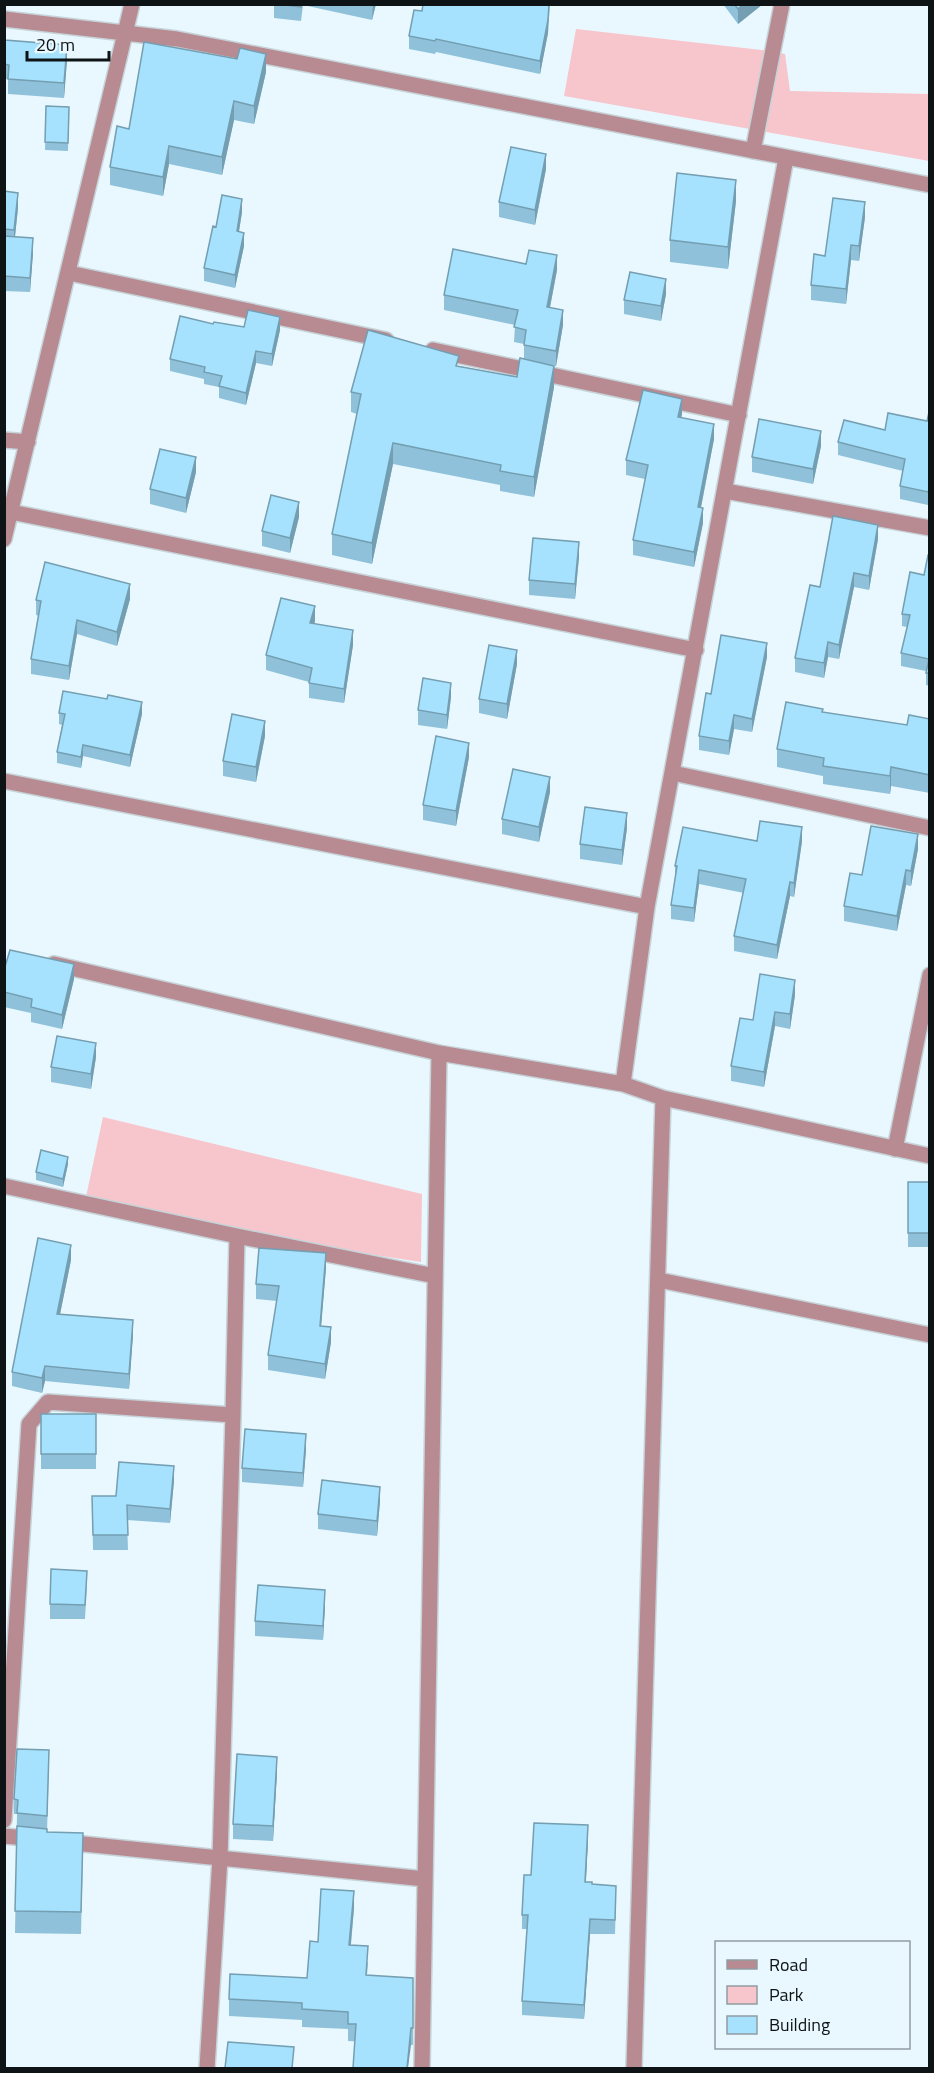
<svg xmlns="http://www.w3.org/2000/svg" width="934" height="2073" viewBox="0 0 934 2073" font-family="'Titillium Web',sans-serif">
  <rect width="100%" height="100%" fill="#e9f8fe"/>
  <path fill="#f7c6cc" d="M576 29 770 51 785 54 790 91 929 94V161L564 96Z
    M103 1117 422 1194 421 1262 83 1211Z"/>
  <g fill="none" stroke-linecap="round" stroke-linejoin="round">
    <g stroke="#c6d3d9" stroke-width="18">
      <path id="minor" d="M4 19 177 39 930 185
        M753 151 782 4
        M69 273 386 340
        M433 350 739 415
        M4 440 28 442
        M725 491 930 528
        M11 512 696 650
        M4 539 132 4
        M673 773 930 828
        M4 781 647 907
        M54 964 439 1053
        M663 1098 930 1156
        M895 1149 930 975
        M4 1186 237 1236 435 1276
        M659 1280 930 1335
        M4 1820 29 1424 48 1402 233 1415
        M4 1836 37 1839
        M64 1842 425 1879
        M207 2068 220 1858 233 1415 237 1236
        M422 2068 439 1053 623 1084
        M634 2068 663 1098 623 1084 647 907 786 158"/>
    </g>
    <use href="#minor" stroke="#b78b91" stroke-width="15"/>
  </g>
  <path fill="#8fc2da" d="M274 4H376L372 20 303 5 301 21 274 18Z
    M423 4H550L548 33 540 74 436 52 435 54 409 49V36L422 11Z
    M723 4H763L738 24Z
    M4 29 5 40 67 60 64 98 8 94V79H4Z
    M266 72 254 124 234 120 222 175 169 164 163 196 110 185V167Z
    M46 106 69 107 68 151 45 150Z
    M546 169 535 225 499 217V202Z
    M4 191 18 208 15 237 33 253 30 292 4 291Z
    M736 201 728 269 670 262V240Z
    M242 212 239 231 244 246 235 288 204 281V268L216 227Z
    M865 217 859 261 851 260 846 304 811 300V285L825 256Z
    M557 270 550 308 563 325 556 366 548 365 554 387 534 497 500 491V485L393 464 372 564 332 555V534L357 414 351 412V392L459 366 517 377 524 359V344L514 342 515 325 444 310V295Z
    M666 294 661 321 624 314V300Z
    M213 324 280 330 272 366 256 363 246 405 219 398V387L204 384V379L170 371V359Z
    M930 408V499L928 505 900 499V486L903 471 838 455V442L885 430 927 421Z
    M682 414 681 418 714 439 701 508 703 523 694 567 633 555V540L645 479 626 475V460Z
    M821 446 813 484 752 472V457Z
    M196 472 186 513 150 504V489Z
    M299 517 290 553 262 546V531Z
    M878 539 869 590 854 587 839 659 828 657 824 678 795 672V658L820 587Z
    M930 555V686L926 685V671L901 666V653L907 627 902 626V614L924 575Z
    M579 557 575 599 529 595V580Z
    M130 599 117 646 77 634 69 680 31 674V659L39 616 36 615V600Z
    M315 621 314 624 353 645 344 703 309 698V682L266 670V655Z
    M767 657 752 732 734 729 729 755 699 750V736L711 694Z
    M517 664 507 719 479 713V699Z
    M451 697 447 729 418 725V710Z
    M823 712 907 725 930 719V793L891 786 890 794 823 784V776L777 767V749Z
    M59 713 142 714 130 767 83 756 81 768 57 763V752L62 725 59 724Z
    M265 736 256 782 223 776V761Z
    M469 757 456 826 423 820V805Z
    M550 792 539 842 502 834V819Z
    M627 828 622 865 580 859V844Z
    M757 841H802L794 897 790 896 777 959 734 951V936L744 893 699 884 694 922 671 919V905L675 877V866Z
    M918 849 911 886 906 885 897 931 844 921V906L862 875Z
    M4 970 74 979 62 1029 31 1022V1013L4 1007Z
    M795 995 790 1029 775 1026 764 1087 731 1081V1066L753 1020Z
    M96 1057 91 1089 51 1082V1067Z
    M68 1164 63 1187 36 1180V1172Z
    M908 1182H930V1247H908Z
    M71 1260 60 1314 133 1335 129 1389 45 1381 42 1393 12 1386V1372Z
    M326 1268 321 1326 331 1342 325 1379 268 1370V1355L277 1301 256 1299V1284Z
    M41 1414H96V1469H41Z
    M306 1449 303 1487 242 1482V1468Z
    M174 1481 170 1523 127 1520 128 1550H93L92 1496H116Z
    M380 1501 377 1536 318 1529V1514Z
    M87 1585 85 1619H50V1604Z
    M325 1605 323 1640 255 1636V1621Z
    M49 1764 47 1832 83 1854 81 1934 15 1933 17 1814H14V1799Z
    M277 1772 273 1841 233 1839V1824Z
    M588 1840 586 1882 592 1884 616 1900 615 1934H590L584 2019 522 2015V2001L527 1929H522V1915L531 1875Z
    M354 1908 351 1945 368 1963 367 1975 413 1978V2045L348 2041V2029L302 2027V2020L229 2016V1999L307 1978 318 1942Z"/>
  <path fill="#749eb1" d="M373 4H376L372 20Z
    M549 4 548 33 540 74V61Z
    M743 4H763L738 24V9Z
    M67 45V60L64 98V83Z
    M266 54V72L254 124V106Z
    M234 101V120L222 175V157Z
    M169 146V164L163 196V177Z
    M546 154V169L535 225V210Z
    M736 180V201L728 269V247Z
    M18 193V208L14 245V230Z
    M242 199V212L237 244V231Z
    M865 202V217L859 261V246Z
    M244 233V246L235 288V275Z
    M33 238V253L30 292V278Z
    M851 245V260L846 304V289Z
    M557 255V270L547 322V307Z
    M666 279V294L661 321V306Z
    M563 310V325L556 366V351Z
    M280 317V330L272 366V354Z
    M256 351V363L246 405V393Z
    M554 366V387L534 497V477Z
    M682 399V414L678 432V417Z
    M714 424V439L698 522V507Z
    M821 431V446L813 484V469Z
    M393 443V464L372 564V543Z
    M196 457V472L186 513V498Z
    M930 486V499L928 505V492Z
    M299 502V517L290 553V538Z
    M703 508V523L694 567V552Z
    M878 525V539L869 590V576Z
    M579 542V557L575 599V584Z
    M854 573V587L839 659V645Z
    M130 584V599L117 646V632Z
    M315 606V621L310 638V623Z
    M77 620V634L69 680V666Z
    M353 630V645L344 703V689Z
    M828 642V657L824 678V663Z
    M767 643V657L752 732V719Z
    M517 650V664L507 719V704Z
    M451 683V697L447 729V715Z
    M142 702V714L130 767V755Z
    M734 715V729L729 755V741Z
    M265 721V736L256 782V767Z
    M469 743V757L456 826V811Z
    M83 745V756L81 768V757Z
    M891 767V786L890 794V776Z
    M550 777V792L539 842V827Z
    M627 813V828L622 865V850Z
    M802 827V841L794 897V883Z
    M918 834V849L911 886V871Z
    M699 870V884L694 922V908Z
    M906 870V885L897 931V916Z
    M790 882V896L777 959V945Z
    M74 964V979L62 1029V1015Z
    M795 980V995L790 1029V1014Z
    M775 1012V1026L764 1087V1072Z
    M96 1043V1057L91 1089V1074Z
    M68 1157V1164L63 1187V1179Z
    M71 1245V1260L57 1329V1314Z
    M326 1253V1268L320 1340V1326Z
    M133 1320V1335L129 1389V1374Z
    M331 1327V1342L325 1379V1364Z
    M45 1366V1381L42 1393V1378Z
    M306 1434V1449L303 1487V1473Z
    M174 1466V1481L170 1523V1509Z
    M380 1487V1501L377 1536V1521Z
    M325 1590V1605L323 1640V1626Z
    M277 1757V1772L273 1841V1826Z
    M588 1825V1840L585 1896V1882Z
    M354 1891V1908L349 1962V1945Z
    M590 1919V1934L584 2019V2005Z
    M411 2028V2045L408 2068H407Z"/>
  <path fill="#a6e2fd" stroke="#749eb1" stroke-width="1.5" d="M277 4H302L301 7Z
    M423 4H549L548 20 540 61 436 39 435 41 409 36 414 10 422 11Z
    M734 4H743L738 9Z
    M4 29H5V40L67 45 64 83 8 79 9 65 4 64Z
    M144 42 237 59 240 48 266 54 254 106 234 101 222 157 169 146 163 177 110 167 117 126 129 129Z
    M46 106 69 107 68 143 45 142Z
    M511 147 546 154 535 210 499 202Z
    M677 173 736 180 728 247 670 240Z
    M4 191 18 193 14 230 4 229Z
    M222 195 242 199 237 231 244 233 235 275 204 268 213 226 216 227Z
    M833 198 865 202 859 246 851 245 846 289 811 285 814 254 825 256Z
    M4 236 33 238 30 278 4 276Z
    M453 249 526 264 529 250 557 255 547 307 563 310 556 351 524 345 526 330 514 327 518 310 444 295Z
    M630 272 666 279 661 306 624 300Z
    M248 310 280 317 272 354 256 351 246 393 219 386 222 376 204 372 205 367 170 359 180 316 213 324 214 322 244 327Z
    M368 330 459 356 456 366 517 377 520 358 554 366 534 477 500 471 501 465 393 443 372 543 332 534 361 394 351 392Z
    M643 390 682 399 678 417 714 424 698 507 703 508 694 552 633 540 648 465 626 460Z
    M930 408V486L928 492 900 486 905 459 838 442 844 420 885 430 888 413 927 421Z
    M759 419 821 431 813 469 752 457Z
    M160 449 196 457 186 498 150 489Z
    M271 495 299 502 290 538 262 531Z
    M833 516 878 525 869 576 854 573 839 645 828 642 824 663 795 658 810 585 820 587Z
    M533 538 579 542 575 584 529 580Z
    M928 555H930V673H926L929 659 901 653 910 615 902 614 910 572 924 575Z
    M45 562 130 584 117 632 77 620 69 666 31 659 41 601 36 600Z
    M281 598 315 606 310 623 353 630 344 689 309 683 312 668 266 655Z
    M721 635 767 643 752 719 734 715 729 741 699 736 706 693 711 694Z
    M489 645 517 650 507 704 479 699Z
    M423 678 451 683 447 715 418 710Z
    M63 691 107 699 108 695 142 702 130 755 83 745 81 757 57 752 65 714 59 713Z
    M786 702 823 709 822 712 907 725 909 715 930 719V775L891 767 890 776 823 766 824 758 777 749Z
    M232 714 265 721 256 767 223 761Z
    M436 736 469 743 456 811 423 805Z
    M513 769 550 777 539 827 502 819Z
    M585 807 627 813 622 850 580 844Z
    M760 821 802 827 794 883 790 882 777 945 734 936 746 879 699 870 694 908 671 905 677 866H675L683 827 757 841Z
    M871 826 918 834 911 871 906 870 897 916 844 906 850 873 862 875Z
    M10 950 74 964 62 1015 31 1007 32 999 4 992V970Z
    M760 974 795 980 790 1014 775 1012 764 1072 731 1066 740 1018 753 1020Z
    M57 1036 96 1043 91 1074 51 1067Z
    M41 1150 68 1157 63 1179 36 1172Z
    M908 1182H930V1233H908Z
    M38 1238 71 1245 57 1314 133 1320 129 1374 45 1366 42 1378 12 1372Z
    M259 1248 326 1253 320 1326 331 1327 325 1364 268 1355 279 1286 256 1284Z
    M41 1414H96V1454H41Z
    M245 1429 306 1434 303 1473 242 1468Z
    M119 1462 174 1466 170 1509 127 1505 128 1535H93L92 1496H116Z
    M322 1480 380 1487 377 1521 318 1514Z
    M51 1569 87 1571 85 1605 50 1604Z
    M258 1585 325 1590 323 1626 255 1621Z
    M17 1749 49 1750 47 1816 17 1813 18 1800 14 1799Z
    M237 1754 277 1757 273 1826 233 1824Z
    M534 1823 588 1825 585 1882H592V1884L616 1886 615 1920 590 1919 584 2005 522 2001 528 1915H522L524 1875H531Z
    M17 1826 47 1829V1832L83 1833 81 1912 15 1911Z
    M321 1889 354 1891 349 1945 368 1946 366 1975 413 1978V2028H411L407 2068H353L356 2024H348V2012L302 2009V2003L229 1999 230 1974 307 1978 310 1941 318 1942Z
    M228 2042 294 2047 292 2068H225Z"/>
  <rect width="934" height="2073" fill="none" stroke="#0e1315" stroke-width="12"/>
  <rect x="715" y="1941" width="195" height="108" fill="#e9f8fe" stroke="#919ca1" stroke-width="1.5"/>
  <rect x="727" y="1960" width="30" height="9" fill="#b78b91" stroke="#919ca1" stroke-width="1.5"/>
  <text x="769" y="1971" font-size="18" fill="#0e1315">Road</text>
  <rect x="727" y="1986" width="30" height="18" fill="#f7c6cc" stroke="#919ca1" stroke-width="1.5"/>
  <text x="769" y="2001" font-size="18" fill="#0e1315">Park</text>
  <rect x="727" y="2016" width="30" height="18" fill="#a6e2fd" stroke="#919ca1" stroke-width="1.5"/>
  <text x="769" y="2031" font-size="18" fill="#0e1315">Building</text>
  <path d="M27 51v9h82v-9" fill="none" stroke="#0e1315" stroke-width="3"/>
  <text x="36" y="51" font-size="18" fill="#0e1315" stroke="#e9f8fe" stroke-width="4.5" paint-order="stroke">20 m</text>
</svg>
